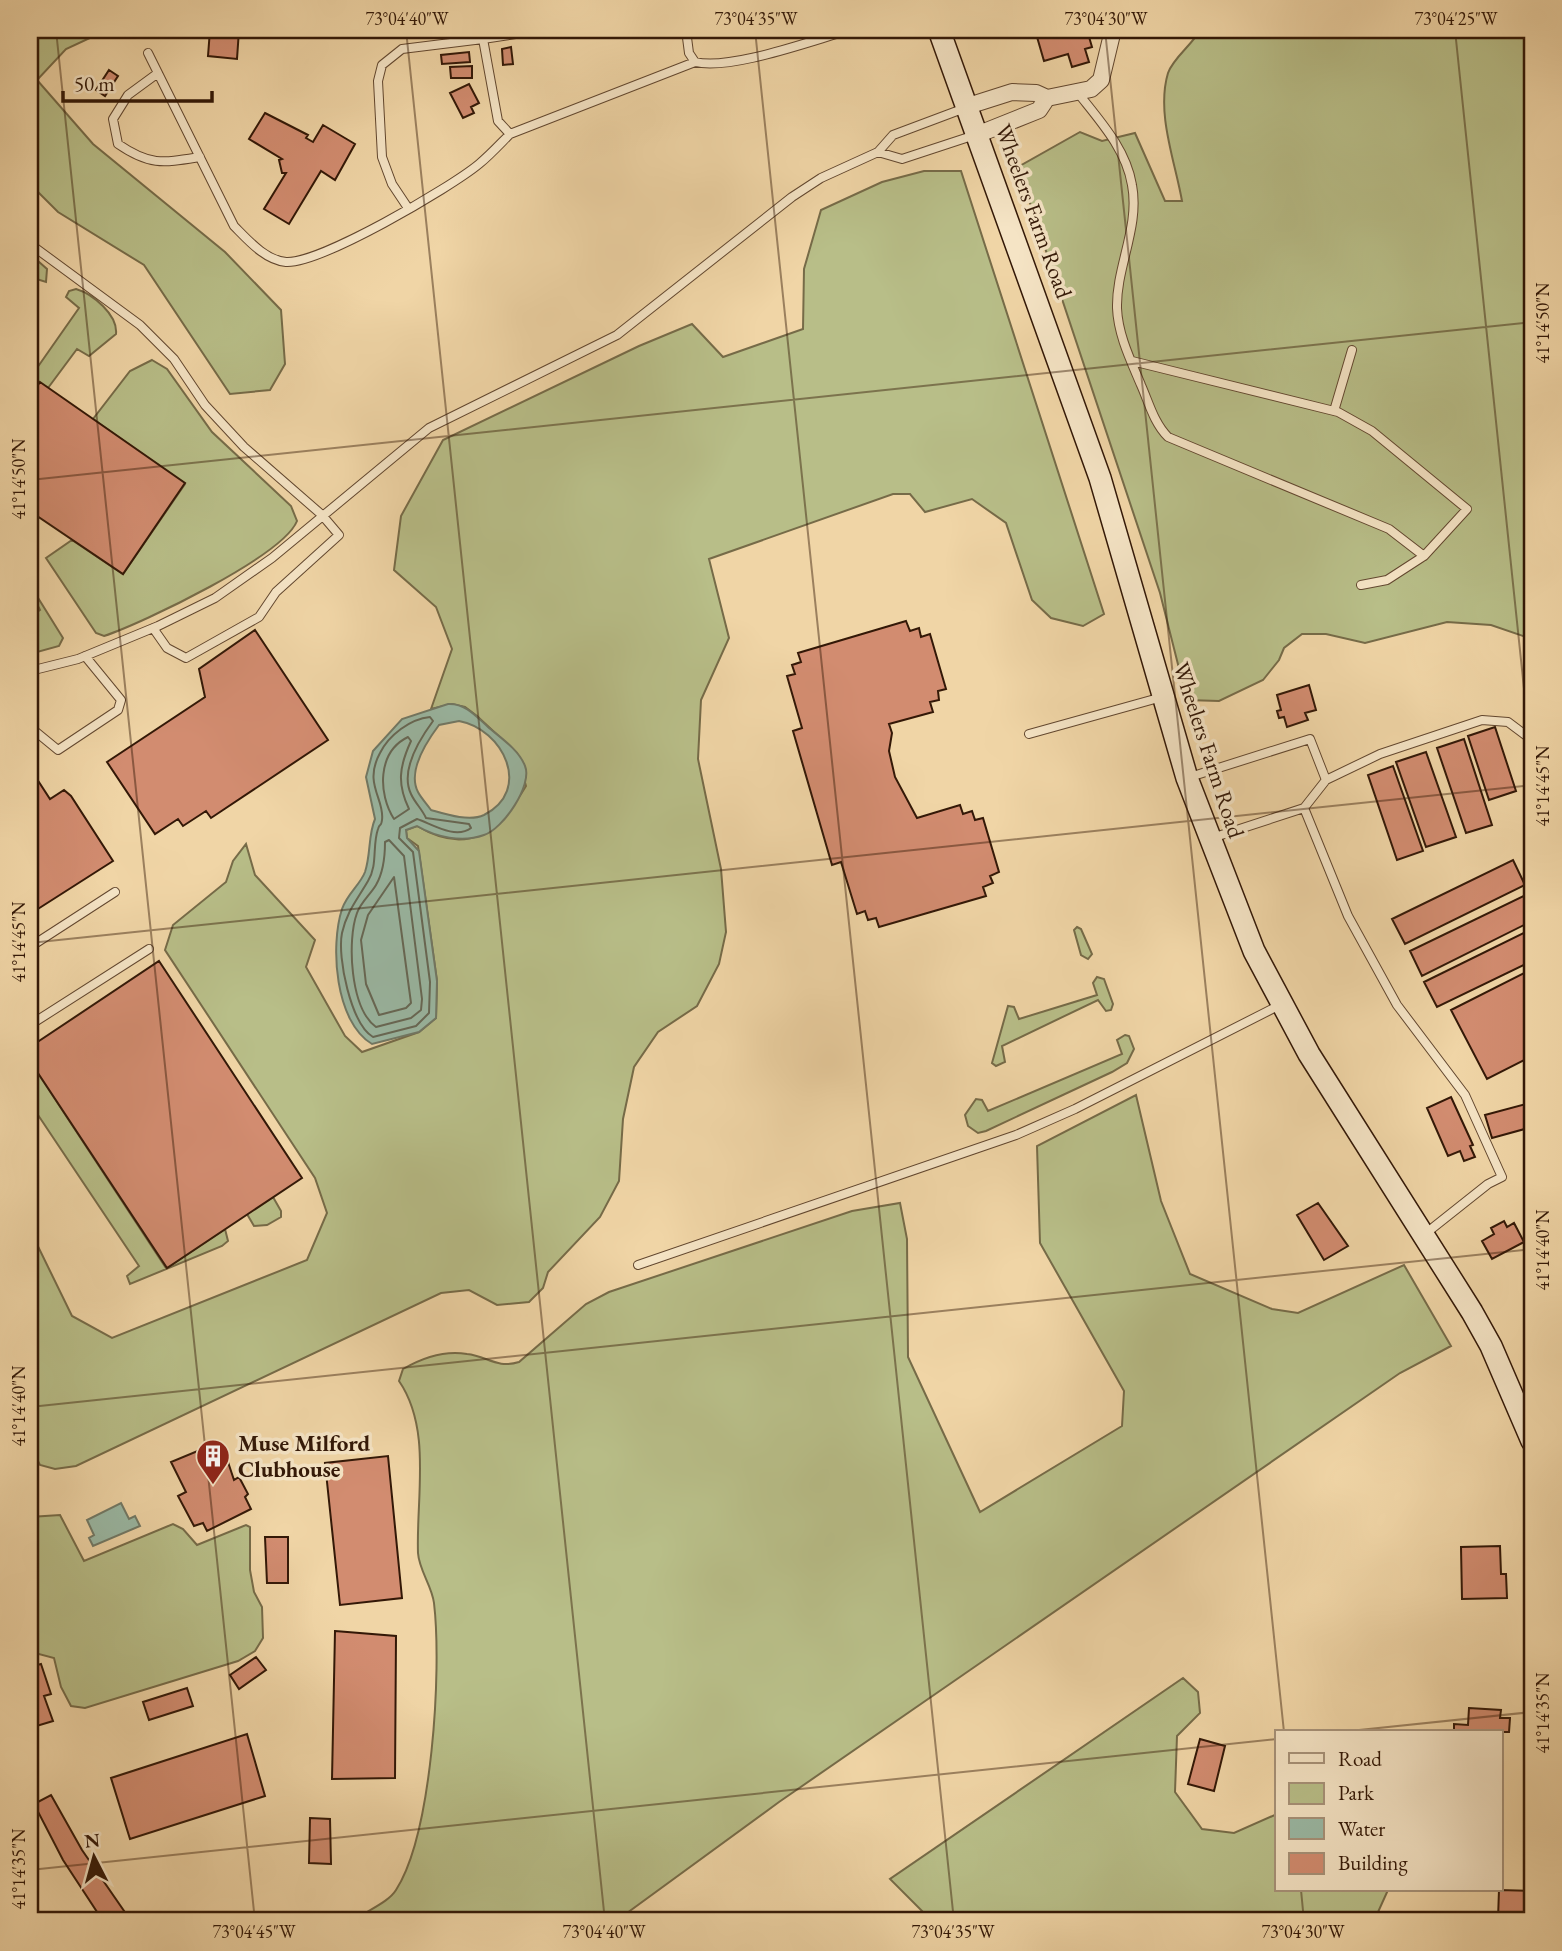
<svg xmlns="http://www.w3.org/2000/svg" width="1562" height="1951" viewBox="0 0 1562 1951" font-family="'EB Garamond',serif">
  <rect width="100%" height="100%" fill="#f0d5a6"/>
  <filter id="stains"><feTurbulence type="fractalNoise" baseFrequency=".00286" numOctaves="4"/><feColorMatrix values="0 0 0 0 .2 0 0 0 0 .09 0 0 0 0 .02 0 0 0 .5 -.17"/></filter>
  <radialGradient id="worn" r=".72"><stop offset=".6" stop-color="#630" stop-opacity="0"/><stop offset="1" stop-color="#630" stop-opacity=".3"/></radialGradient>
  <path fill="#b8be88" stroke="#766b48" stroke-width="2" d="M30 30H107L66 49 37 80 93 144 225 252 281 310 285 364 270 390 230 394 144 265 58 212 30 184Z
    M1200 30H1532V639L1491 625 1447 622 1365 643 1326 634H1302L1284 648 1279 660 1263 680 1219 701 1187 700 1160 593 1018 167 1080 132 1102 141 1135 133 1165 201H1182C1175 161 1156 113 1168 73 1173 58 1193 44 1200 30Z
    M924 171H961L1104 614 1083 626 1051 618 1032 600 1006 523 972 499 925 512 910 494H893L709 559 729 638 701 700 698 759 721 869 726 932 719 964 697 1006 658 1032 634 1067 623 1119 619 1181 600 1217 548 1272 543 1288 529 1302 497 1305 469 1290 441 1293 76 1466 55 1469 40 1465 30 1446V1230L72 1316 112 1338 307 1260 327 1213 315 1178 165 950 173 925 226 882 233 861 246 844 255 875 315 940 306 967 345 1036 362 1052 419 1032 436 1018 437 981 418 846 407 838 406 830 417 826C469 857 499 831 526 786L517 753 477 716 465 707 452 704 431 709 452 649 436 607 394 570 401 516 443 440 639 346 692 324 723 357 803 329 804 269 821 210 882 182Z
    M30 254 47 269 46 282 30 277Z
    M76 289C93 294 118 315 116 334L89 356 77 349 48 388 40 383 30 397V378L79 308 66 297 69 291Z
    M152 360 167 369 212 432 291 506 297 521C283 556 143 623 104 636L96 633 46 558 72 540 123 574 185 484 93 419 130 371Z
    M31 593H35L63 638 59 646 30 654V617L40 610Z
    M1077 927 1081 929 1092 954 1088 959 1081 955 1074 930Z
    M1097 977 1104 979 1113 1004 1111 1010 1106 1011 1098 1000 1002 1046 1005 1062 996 1066 992 1063 1008 1006 1014 1007 1019 1019 1097 995 1093 983Z
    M1125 1035 1129 1036 1134 1049 1127 1063 1112 1072 986 1131 978 1133 968 1126 965 1115 976 1099 982 1100 988 1111 1122 1054 1117 1040Z
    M30 1061 166 1268 225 1229 228 1241 222 1246 130 1284 127 1276 139 1266 30 1103Z
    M1136 1095 1161 1201 1190 1274 1272 1309 1298 1313 1404 1265 1451 1346 1400 1373 779 1802 616 1921H354C365 1911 388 1903 396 1890 432 1834 442 1671 434 1603 432 1586 419 1570 418 1553 416 1497 432 1429 399 1381L403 1369C422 1358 444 1350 467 1354 487 1356 497 1369 519 1362L586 1304 609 1292 852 1211 900 1203 907 1239 908 1357 980 1512 1122 1426 1124 1391 1040 1243 1037 1146Z
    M273 1197 281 1211V1217L267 1225 254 1226 247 1214Z
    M60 1515 84 1561 173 1524 183 1529 197 1545 246 1525 250 1527V1570L254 1592 262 1607 263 1638 255 1651 238 1661 85 1708 71 1706 61 1687 54 1658 39 1654 30 1657V1517Z
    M1183 1678 1198 1692 1200 1713 1177 1736 1175 1792 1202 1829 1234 1833 1277 1814V1890H1388L1374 1921H932L890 1879Z"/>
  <path fill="#9ab9a5" stroke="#717966" stroke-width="2" fill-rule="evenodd" d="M448 704C465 703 476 716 488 727 501 738 519 750 525 766 533 785 503 829 484 835 462 843 436 837 417 826L406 830 407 838 419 851 437 981 436 1018 419 1032 372 1044C335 1022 330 946 342 909 347 894 360 885 365 872 371 854 368 835 375 819L366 777 373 751 402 719ZM459 721C503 729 533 790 484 815 469 822 445 814 431 810 427 804 421 798 418 792 407 771 427 741 439 725Z
    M121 1503 129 1519 135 1516 140 1526 93 1546 89 1538 94 1535 87 1520Z"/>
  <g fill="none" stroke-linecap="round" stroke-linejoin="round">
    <path stroke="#666856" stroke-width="2" d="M430 717 433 721C419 740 400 771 411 794 415 803 422 809 426 818L469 824 471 828C455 840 430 823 417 819L400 828 399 838 413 852 430 982 429 1013 416 1026 373 1037C351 1024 337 957 342 933 347 911 357 900 368 881 378 865 372 846 378 829 380 822 381 828 382 820 385 799 363 784 380 753 389 735 410 719 430 717Z
      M408 737 411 741C399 767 397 784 409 809L394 819C378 794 377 752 408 737Z
      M389 840 404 856 422 999 421 1010 411 1018 376 1027C350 1008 347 940 357 913 361 902 370 895 376 885 383 873 385 856 385 842Z
      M394 877 411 1003 406 1008 379 1015 366 984 361 940 368 915Z"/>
  </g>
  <path fill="#d28c70" stroke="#331807" stroke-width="2" d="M210 30H243H239L237 59 208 56Z
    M1035 30H1087L1092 47 1085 49 1089 62 1072 67 1068 54 1044 61Z
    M511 47 513 64 503 65 502 49Z
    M469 52 470 62 442 64 441 55Z
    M472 66V78H451L450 67Z
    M109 70 118 76 105 96 96 90Z
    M469 84 479 103 471 107 474 113 463 118 450 93Z
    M265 113 308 135 306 138 313 142 323 125 355 144 335 180 321 171 289 224 264 209 286 173H282L279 160 282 159 249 139Z
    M40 382 185 483 123 574 37 516 30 521V397Z
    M906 621 910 631 919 628 921 637 930 634 946 689 938 691 939 700 930 702 933 712 889 724 892 733 889 751 895 777 917 818 960 805 963 814 972 811 975 820 983 818 999 872 990 876 993 883 983 887 986 896 879 927 876 918 868 920 865 911 857 914 841 862 832 865 793 731 802 728 787 676 795 674 792 665 801 662 798 653Z
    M255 630 328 740 211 818 206 811 183 826 178 819 155 834 107 762 205 697 199 669Z
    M1309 685 1316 710 1305 713 1308 720 1287 727 1284 717 1279 718 1277 711 1281 710 1277 695Z
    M1495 727 1516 791 1489 800 1468 736Z
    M1464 739 1492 825 1466 833 1437 748Z
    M1426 752 1456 837 1426 847 1396 762Z
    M1393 766 1423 851 1397 860 1368 775Z
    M35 776 50 799 64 790 71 796 113 861 30 914V780Z
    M1532 795V836L1525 834Z
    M1513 860 1525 885 1405 944 1392 919Z
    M1528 894 1532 902V921L1422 976 1410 951Z
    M1532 929V961L1437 1007 1424 982Z
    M159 961 302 1178 167 1268 30 1061V1047Z
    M1532 969V1056L1487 1079 1451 1010Z
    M1451 1097 1473 1145 1470 1146 1475 1157 1464 1161 1460 1151 1448 1156 1427 1108Z
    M1530 1103 1532 1127 1492 1138 1485 1115Z
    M1318 1203 1348 1246 1324 1260 1297 1215Z
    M1504 1221 1507 1227 1514 1223 1524 1242 1492 1259 1482 1241 1494 1234 1491 1228Z
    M200 1450 205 1458 209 1456 212 1461 226 1456 234 1480 239 1477 248 1494 245 1497 251 1509 207 1531 203 1523 194 1526 178 1496 186 1492 171 1462Z
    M388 1456 402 1598 340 1605 325 1463Z
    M265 1537H288V1583H267Z
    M1500 1546 1501 1574H1506L1507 1598 1462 1599 1461 1547Z
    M335 1631 396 1636 395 1778 332 1779Z
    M256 1657 266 1670 239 1689 230 1675Z
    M41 1664 51 1694 44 1696 53 1721 30 1728V1667Z
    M187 1688 193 1706 149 1720 143 1702Z
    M1469 1708 1501 1710 1500 1718H1510L1509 1732H1454V1724L1468 1725Z
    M247 1734 265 1796 130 1839 111 1778Z
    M1200 1739 1225 1746 1214 1791 1188 1784Z
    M51 1795 82 1850 131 1921H103L63 1860 34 1804Z
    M310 1818 330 1819 331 1864 309 1863Z
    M1499 1890 1530 1891 1529 1920 1498 1919Z"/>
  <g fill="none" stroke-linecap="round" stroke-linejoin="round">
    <g stroke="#62472f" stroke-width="10">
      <path id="service" d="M542 30 483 39 498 121 510 134 695 62
        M686 30 689 53 695 62C730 71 813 40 850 30
        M148 53 234 226C248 240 265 260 286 262 320 264 450 188 479 164 490 155 500 144 510 134
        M158 73 128 95 113 119 118 144C150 166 163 163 200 157
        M1078 93C1100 121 1126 149 1132 185 1140 227 1116 267 1117 308 1118 335 1131 361 1141 385 1149 403 1154 423 1168 437L1389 529 1424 556 1467 509 1372 431 1338 412 1132 361
        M878 152 902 159 975 135
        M408 208 392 184 382 157 378 81 382 65 402 49 483 39
        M30 244 140 325 174 359 205 405 244 447 322 515 339 535 276 592 259 617 186 658 167 648 153 628
        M1334 411 1352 350
        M1361 585 1387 580 1424 556
        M30 671 78 659 158 626 215 598 272 558 429 428 617 335 792 197 821 178 878 152 893 135 965 108
        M30 727 58 750 118 710 121 700 85 656
        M1029 734 1162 697
        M1190 777 1310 739 1326 780
        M1304 808 1326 780 1380 754 1482 720 1508 722 1532 740
        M1212 838 1304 808 1348 916 1397 1005 1465 1095 1502 1177 1488 1184 1425 1234
        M30 947 115 892
        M30 1025 149 949
        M638 1265 1016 1135 1075 1109 1280 1005"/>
    </g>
    <g stroke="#62472f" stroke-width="18">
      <path id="minor" d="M968 106 1012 92 1036 93 1047 98 1091 89 1101 80 1113 30
        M979 134 1039 110 1047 98"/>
    </g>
    <g stroke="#331807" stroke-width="24">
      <path id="secondary" d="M939 30 1100 478 1187 778 1254 951 1309 1054 1472 1312 1491 1346 1532 1441"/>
    </g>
    <use href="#service" stroke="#f5e4c5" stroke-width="8"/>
    <use href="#minor" stroke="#f5e4c5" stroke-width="16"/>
    <use href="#secondary" stroke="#f5e4c5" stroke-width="21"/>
  </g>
  <path fill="none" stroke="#331807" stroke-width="2" stroke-opacity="0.45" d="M56 30 255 1921M406 30 605 1921M755 30 954 1921M1105 30 1284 1732M1455 30 1532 765M30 480 1532 322M30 943 1532 785M30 1407 1532 1249M1340 1732 1532 1712M30 1870 1277 1739M1301 1890 1304 1921"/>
  <defs>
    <g id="building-pin" transform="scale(1.75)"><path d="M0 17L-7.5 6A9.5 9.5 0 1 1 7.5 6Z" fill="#8f2418" stroke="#f5e4c5"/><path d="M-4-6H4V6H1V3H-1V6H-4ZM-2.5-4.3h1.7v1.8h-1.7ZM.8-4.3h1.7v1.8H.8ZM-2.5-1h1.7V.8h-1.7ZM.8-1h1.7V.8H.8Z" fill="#fff"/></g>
  </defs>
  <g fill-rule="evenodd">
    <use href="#building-pin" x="213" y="1456"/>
  </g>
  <g text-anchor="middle" stroke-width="7" stroke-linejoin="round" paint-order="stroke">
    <g font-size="23" fill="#331807" stroke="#f5e4c5">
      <text transform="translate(1034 211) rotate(70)" y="8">Wheelers Farm Road</text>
      <text transform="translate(1209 750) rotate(72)" y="8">Wheelers Farm Road</text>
    </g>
    <g font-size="23" font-weight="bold" fill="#331807" stroke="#f5e4c5" text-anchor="start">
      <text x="238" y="1451">Muse Milford<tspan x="238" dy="26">Clubhouse</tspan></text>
    </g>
  </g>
  <rect width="1562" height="1951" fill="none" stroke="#f0d5a6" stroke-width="77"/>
  <rect x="1275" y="1730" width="228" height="161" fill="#f5e4c5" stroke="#a79279" stroke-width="2"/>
  <rect x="1289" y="1753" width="35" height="10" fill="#f5e4c5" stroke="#a79279" stroke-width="2"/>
  <text x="1338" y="1766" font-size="21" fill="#331807">Road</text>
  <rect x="1289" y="1783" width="35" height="21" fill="#b8be88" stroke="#a79279" stroke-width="2"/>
  <text x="1338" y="1800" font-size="21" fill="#331807">Park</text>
  <rect x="1289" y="1818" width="35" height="21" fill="#9ab9a5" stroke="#a79279" stroke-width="2"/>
  <text x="1338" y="1836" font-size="21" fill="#331807">Water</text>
  <rect x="1289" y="1853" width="35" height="21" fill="#d28c70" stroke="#a79279" stroke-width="2"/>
  <text x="1338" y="1870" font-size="21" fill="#331807">Building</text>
  <g transform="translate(94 1857) rotate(354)" stroke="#f5e4c5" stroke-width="5" paint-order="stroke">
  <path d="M0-5L12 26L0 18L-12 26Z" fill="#331807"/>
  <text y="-10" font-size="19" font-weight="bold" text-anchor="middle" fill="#331807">N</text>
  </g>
  <path d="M63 91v10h149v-10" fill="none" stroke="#331807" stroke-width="3.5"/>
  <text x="74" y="91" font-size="21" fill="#331807" stroke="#f5e4c5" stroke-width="5" paint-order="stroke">50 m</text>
  <rect x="38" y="38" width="1486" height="1874" fill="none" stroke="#331807" stroke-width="2.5"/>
  <g font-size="18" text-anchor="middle" fill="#331807">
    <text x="407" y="25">73°04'40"W</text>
    <text x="756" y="25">73°04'35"W</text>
    <text x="1106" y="25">73°04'30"W</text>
    <text x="1456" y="25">73°04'25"W</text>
    <text transform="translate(1543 323) rotate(-90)" y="6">41°14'50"N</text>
    <text transform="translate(19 479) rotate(-90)" y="6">41°14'50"N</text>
    <text transform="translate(1543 786) rotate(-90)" y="6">41°14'45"N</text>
    <text transform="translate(19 942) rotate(-90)" y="6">41°14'45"N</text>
    <text transform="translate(1543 1250) rotate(-90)" y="6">41°14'40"N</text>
    <text transform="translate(19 1406) rotate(-90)" y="6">41°14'40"N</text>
    <text transform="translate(1543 1713) rotate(-90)" y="6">41°14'35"N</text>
    <text transform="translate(19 1869) rotate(-90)" y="6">41°14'35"N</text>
    <text x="254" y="1938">73°04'45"W</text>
    <text x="604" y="1938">73°04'40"W</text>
    <text x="953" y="1938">73°04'35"W</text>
    <text x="1303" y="1938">73°04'30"W</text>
  </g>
  <rect width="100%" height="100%" filter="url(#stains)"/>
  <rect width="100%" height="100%" fill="url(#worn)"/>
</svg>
